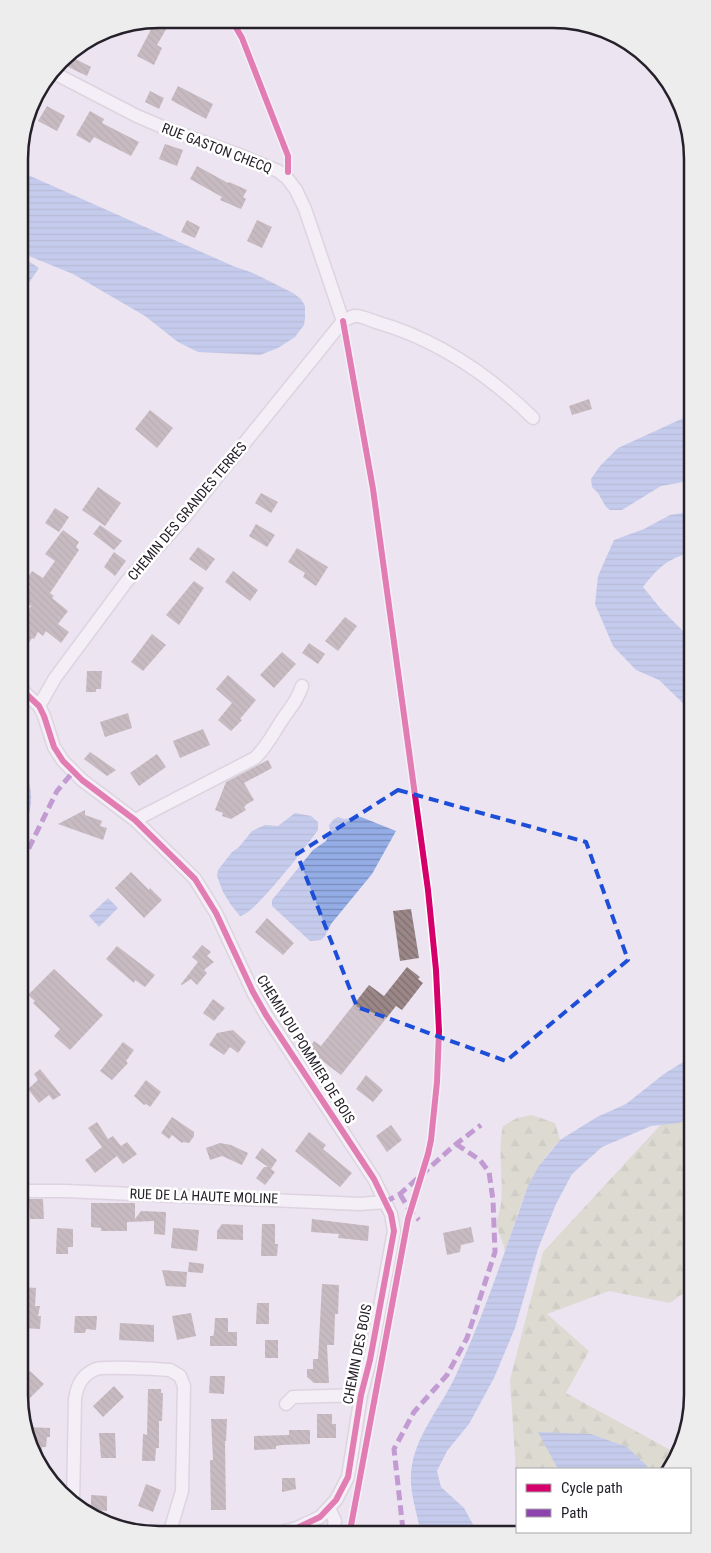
<svg xmlns="http://www.w3.org/2000/svg" width="711" height="1553" viewBox="0 0 711 1553" font-family="'Roboto Condensed',sans-serif">
  <defs>
    <pattern id="forest-firs" width="22" height="20" patternUnits="userSpaceOnUse" patternTransform="scale(1.25)"><rect width="22" height="20" fill="#c7cfab"/><path d="M5 1l3.5 6h-7zM16 11l3.5 6h-7z" fill="#abb193"/></pattern>
    <pattern id="water-rules" width="6" height="5" patternUnits="userSpaceOnUse" patternTransform="scale(1.25)"><rect width="6" height="5" fill="#94ade6"/><path d="M0 2.5h6" fill="none" stroke="#798cba"/></pattern>
    <pattern id="building-back-hatch" width="6" height="6" patternUnits="userSpaceOnUse" patternTransform="scale(1.25)"><rect width="6" height="6" fill="#9b8787"/><path d="M-1 5l2 2M0 0l6 6M5-1l2 2" fill="none" stroke="#7e6e6e"/></pattern>
  </defs>
  <rect width="100%" height="100%" fill="#ece4f1"/>
  <path fill="url(#forest-firs)" d="M691 1092 692 1287 670 1303 609 1291 547 1314 589 1351 566 1393 674 1452 667 1469H517V1487L510 1380 543 1252Z
    M532 1115 555 1123 560 1140C528 1172 519 1211 505 1252 504 1243 499 1235 497 1226 496 1219 501 1210 501 1203 504 1177 497 1152 503 1126L517 1118Z"/>
  <path fill="url(#water-rules)" d="M19 171 233 266 253 273 293 293 301 299 305 306V318L304 325 295 337 278 348 260 355 198 352 178 342 145 316 73 274 19 252Z
    M19 255 39 268 22 293 20 292Z
    M688 416 689 481 661 486 622 510H610L606 507 598 493 592 487 591 479 600 466 618 448Z
    M689 512V553C666 560 658 568 643 587L661 609 689 637V709L659 680 636 670 613 646 595 604 598 576 614 540 644 529 670 515Z
    M21 768C37 788 32 813 21 833Z
    M295 813 311 816 318 822V830C308 844 254 915 240 916L231 905 223 892 217 876 218 870 232 852 239 847 252 831 265 825 278 826Z
    M338 817 344 819 361 817 396 831 372 874 331 924 325 936 321 940 310 941 272 906V900L313 850 326 841 330 830 329 825 334 819Z
    M108 898 118 908 99 927 89 916Z
    M691 1057V1118L679 1123 651 1126 602 1147 572 1174 556 1204 538 1249 515 1328 494 1378 469 1424 447 1451 437 1471 441 1487 464 1508 476 1530H428L419 1525C415 1505 408 1486 412 1465 418 1432 441 1407 455 1377 484 1316 505 1250 528 1186L538 1167 560 1140 597 1117 626 1104 664 1074Z
    M538 1432 591 1434 627 1447 648 1467V1469H558Z"/>
  <path fill="url(#building-back-hatch)" d="M156 20 168 26 157 45 162 48 154 65 137 56Z
    M66 54 91 67 87 76 60 63Z
    M178 86 213 104 206 119 171 100Z
    M150 91 164 98 159 109 145 102Z
    M47 106 65 116 57 131 38 121Z
    M90 111 104 119 102 123 139 142 131 156 94 137 90 143 76 135Z
    M165 144 183 150 177 166 159 159Z
    M197 166 228 183 229 182 247 190 243 197 246 199 241 209 220 200 222 197 190 179Z
    M187 220 200 227 195 238 181 232Z
    M257 220 272 227 262 248 247 241Z
    M589 399 592 409 572 415 569 406Z
    M150 410 173 428 157 448 135 429Z
    M98 487 121 503 105 526 82 510Z
    M261 493 278 502 271 513 255 503Z
    M55 508 69 517 59 532 45 523Z
    M256 524 275 535 267 547 249 536Z
    M100 525 122 541 114 550 93 534Z
    M63 530 79 542 76 547 79 550 50 593 54 596 52 598 68 611 58 624 69 632 61 643 46 631 43 636 38 632 34 639 32 638 21 655V624L31 606 21 599 30 587 24 583 32 571 43 578 55 561 45 554Z
    M198 547 215 559 206 571 189 559Z
    M297 548 328 567 316 586 303 577 305 573 288 562Z
    M114 552 126 561 115 576 104 567Z
    M233 571 258 590 250 601 225 582Z
    M194 581 204 588 179 625 166 615Z
    M345 617 357 626 338 651 325 641Z
    M152 634 166 645 143 671 131 662Z
    M309 643 325 654 318 664 302 653Z
    M282 652 296 664 274 688 260 675Z
    M87 671H102L101 689H96V692H86Z
    M228 675 256 700 240 719 242 720 231 731 218 720 232 703 216 689Z
    M128 713 132 728 105 737 100 722Z
    M203 729 210 745 180 758 173 741Z
    M90 752 116 770 107 776 84 759Z
    M157 754 166 767 139 786 130 773Z
    M268 760 272 768 244 783 254 800 247 804 244 807 246 810 231 819 222 816 223 813 215 810 226 782Z
    M85 810V815L102 821 100 826 107 828 103 840 58 824Z
    M131 872 149 890 150 888 162 900 144 918 115 888Z
    M411 909 419 958 400 961 393 911Z
    M267 918 294 943 283 955 255 932Z
    M202 945 211 952 207 956 214 962 204 970 207 973 197 985 191 979 182 985 181 984 198 962 192 957Z
    M117 946 155 975 145 987 135 980 134 983 106 959Z
    M407 967 420 977 418 979 423 983 402 1010 396 1006 341 1075 308 1050 314 1041 321 1046 369 985 384 996Z
    M54 969 103 1015 70 1050 54 1036 60 1029 33 1003 35 1001 28 995Z
    M213 999 225 1008 214 1021 203 1013Z
    M233 1030 246 1042 238 1053 230 1047 224 1055 209 1045 217 1033Z
    M123 1042 134 1050 126 1061 128 1063 112 1080 100 1071Z
    M40 1069 61 1095 53 1100 49 1095 39 1103 28 1089 38 1080 34 1074Z
    M366 1075 383 1090 373 1102 356 1089Z
    M146 1080 161 1092 150 1107 146 1104 144 1105 134 1096Z
    M172 1117 194 1132V1136L189 1143 183 1142 182 1143 172 1135 169 1139 161 1133Z
    M97 1122 108 1139 113 1136 121 1146 127 1142 137 1154 123 1164 117 1156 95 1173 85 1160 102 1147 88 1128Z
    M391 1125 402 1140 387 1152 376 1136Z
    M309 1132 326 1145 323 1149 352 1173 340 1187 295 1151Z
    M220 1143 231 1145 248 1153 242 1165 222 1156 210 1160 206 1148Z
    M262 1148 277 1160 271 1169 255 1158Z
    M264 1167H268L275 1172 265 1185 256 1178Z
    M29 1199H43L44 1219H30Z
    M91 1203H135V1219L141 1211 166 1212 165 1235 154 1234V1221L127 1222V1231H101V1228L91 1227Z
    M312 1219 369 1226 368 1241 338 1238 339 1234 311 1232Z
    M222 1224 243 1225V1240L217 1239V1231Z
    M262 1224H275V1244H278L277 1256H261Z
    M471 1227 474 1242 461 1245 460 1252 447 1255 443 1233Z
    M57 1228 73 1229V1247H68V1254H56Z
    M173 1228 199 1230 197 1251 171 1248Z
    M189 1262 204 1264 203 1273 188 1272Z
    M162 1270 187 1272 186 1287 166 1286Z
    M322 1284 339 1285 338 1314H335L334 1345H327L329 1383H314L307 1377V1369H313V1359H318Z
    M23 1287 36 1288 35 1306H40L38 1316H41L40 1329 23 1328Z
    M257 1303H269V1324H256Z
    M191 1313 196 1336 177 1340 172 1316Z
    M75 1316H97L96 1330 86 1329 85 1333H74Z
    M215 1318H228V1332H237V1346H210V1336H213L214 1333Z
    M120 1323 154 1325V1342L119 1340Z
    M265 1340H278V1358H265Z
    M30 1371 44 1384 24 1404 23 1377Z
    M210 1376H225L224 1394 209 1393Z
    M114 1386 124 1397 103 1417 93 1406Z
    M148 1389H161V1393H163L162 1421H159V1448H156L155 1461H142L143 1434 147 1435Z
    M317 1414H332V1424H336V1438H317Z
    M211 1419H227L226 1441H225L226 1510H211L210 1460H213Z
    M26 1427 50 1428V1437H47L46 1447H42V1461L26 1434Z
    M289 1430H310V1444L282 1445 276 1446V1449L254 1450V1436L289 1435Z
    M99 1433H115L116 1458H101Z
    M282 1478H295L296 1489 282 1492Z
    M146 1484 161 1490 153 1512 138 1506Z
    M91 1495 107 1496V1511L91 1510Z"/>
  <g fill="none" stroke-linecap="round" stroke-linejoin="round">
    <g stroke="#c9c2cd" stroke-width="15">
      <path id="minor" d="M52 72 137 116 165 128 237 154 278 171 287 178 296 190 305 209 343 321
        M21 689 39 706 44 716 54 747 63 761 82 780 135 820 195 879 216 913 253 992 266 1015 374 1179 391 1214 394 1231 370 1360 361 1395 348 1477 336 1500 320 1517 297 1528 285 1531
        M39 706 55 678 127 581 184 518 343 321C346 320 350 317 354 316 360 315 370 320 376 322 436 339 489 375 533 418
        M135 820 255 758C268 745 272 735 282 720 290 708 298 700 302 686
        M23 1191H66L360 1204 385 1202
        M286 1404 293 1397 361 1395
        M73 1503 75 1399C77 1385 82 1375 96 1369 103 1366 157 1369 170 1370L180 1376 184 1386 182 1491 170 1531
        M329 1508 335 1521 333 1531"/>
    </g>
    <use href="#minor" stroke="#fcfbfd" stroke-width="12"/>
    <path stroke="#8e44ad" stroke-width="5" stroke-dasharray="10 5" stroke-linecap="butt" d="M22 862 57 791 73 772
      M400 1194 410 1211 419 1220
      M385 1202 400 1194 456 1144 481 1125
      M403 1530 394 1449 414 1412 447 1375 467 1338 495 1252 493 1200 489 1172 480 1160 456 1144"/>
    <g stroke="#fff" stroke-width="9">
      <path id="cycleway" d="M231 19 242 38 288 156V172
        M343 321 373 489 428 890 436 970 439 1031 437 1082 431 1140 428 1154 408 1219 350 1531
        M21 689 39 706 44 716 54 747 63 761 82 780 135 820 195 879 216 913 253 992 266 1015 374 1179 391 1214 394 1231 370 1360 361 1395 348 1477 336 1500 320 1517 297 1528 285 1531"/>
    </g>
    <use href="#cycleway" stroke="#d6006c" stroke-width="6"/>
  </g>
  <path d="M0 0H711V1553H0ZM398 790 586 842 628 960 506 1061 357 1007 297 854Z" fill="#ece4f1" fill-opacity=".55" fill-rule="evenodd"/>
  <path fill="none" stroke="#1d4ed8" stroke-width="4" stroke-dasharray="10 6" stroke-linejoin="round" d="M398 790 586 842 628 960 506 1061 357 1007 297 854Z"/>
  <g text-anchor="middle" stroke-width="5" stroke-linejoin="round" paint-order="stroke">
    <g font-size="14" fill="#252029" stroke="#fff">
      <text transform="translate(217 148) rotate(21)" y="5">RUE GASTON CHECQ</text>
      <text transform="translate(187 511) rotate(-50)" y="5">CHEMIN DES GRANDES TERRES</text>
      <text transform="translate(306 1049) rotate(58)" y="5">CHEMIN DU POMMIER DE BOIS</text>
      <text transform="translate(204 1196) rotate(2)" y="5">RUE DE LA HAUTE MOLINE</text>
      <text transform="translate(357 1354) rotate(-79)" y="5">CHEMIN DES BOIS</text>
    </g>
  </g>
  <path d="M0 0H711V1553H0ZM159 28H553A131 131 0 0 1 684 159V1395A131 131 0 0 1 553 1526H159A131 131 0 0 1 28 1395V159A131 131 0 0 1 159 28Z" fill="#eeedee" fill-rule="evenodd"/>
  <path fill="none" stroke="#252029" stroke-width="2.5" d="M159 28H553A131 131 0 0 1 684 159V1395A131 131 0 0 1 553 1526H159A131 131 0 0 1 28 1395V159A131 131 0 0 1 159 28Z"/>
  <rect x="516" y="1468" width="175" height="65" fill="#ffffff" stroke="#a8a6a9"/>
  <rect x="526" y="1484" width="25" height="8" fill="#d6006c" stroke="#a8a6a9"/>
  <text x="561" y="1493" font-size="15" fill="#252029">Cycle path</text>
  <rect x="526" y="1509" width="25" height="8" fill="#8e44ad" stroke="#a8a6a9"/>
  <text x="561" y="1518" font-size="15" fill="#252029">Path</text>
</svg>
